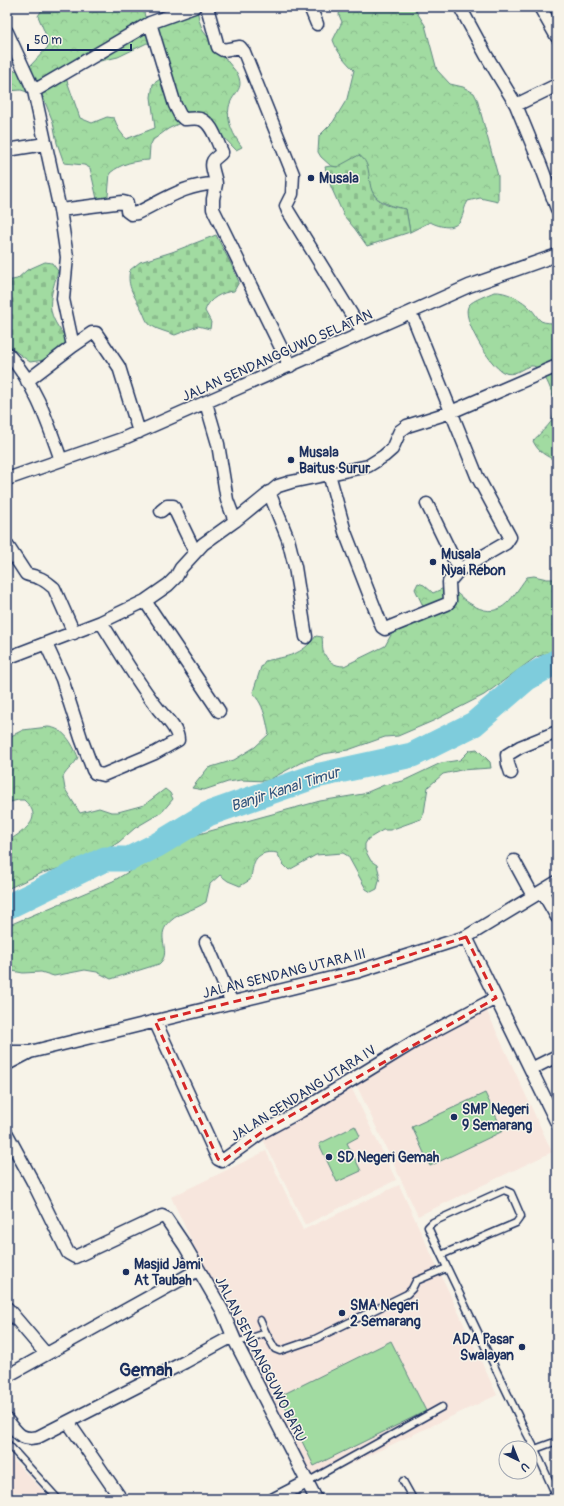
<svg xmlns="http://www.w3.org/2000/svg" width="564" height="1506" viewBox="0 0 564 1506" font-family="Pangolin,sans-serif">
  <defs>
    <pattern id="forest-crowns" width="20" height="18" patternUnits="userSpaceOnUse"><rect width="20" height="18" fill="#a1dba1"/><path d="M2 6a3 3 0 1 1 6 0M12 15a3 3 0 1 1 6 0" fill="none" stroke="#8abc8d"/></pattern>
    <pattern id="cemetery-stones" width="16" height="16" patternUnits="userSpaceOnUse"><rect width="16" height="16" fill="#a1dba1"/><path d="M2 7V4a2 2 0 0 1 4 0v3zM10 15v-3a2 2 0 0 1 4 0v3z" fill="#8abc8d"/></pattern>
  </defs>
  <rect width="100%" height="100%" fill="#f7f3e8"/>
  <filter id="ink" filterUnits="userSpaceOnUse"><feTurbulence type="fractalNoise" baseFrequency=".025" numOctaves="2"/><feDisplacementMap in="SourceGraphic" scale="8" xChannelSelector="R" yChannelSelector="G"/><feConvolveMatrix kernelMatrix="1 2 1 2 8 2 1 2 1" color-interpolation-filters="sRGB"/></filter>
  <g filter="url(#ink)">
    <path fill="#f7e6dd" d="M486 1009 552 1152 418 1216 355 1082Z
      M352 1089 396 1180 305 1225 261 1135Z
      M266 1151 303 1230 399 1185 497 1395 306 1485 171 1197Z
      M7 1453 51 1499H7Z"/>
    <path fill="url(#forest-crowns)" stroke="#5e8580" fill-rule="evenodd" d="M50 7H143L145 17 153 16 173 7H197L199 20 203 31 237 73C246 91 232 92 229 107 226 122 234 136 242 147L236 150 205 118 192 117 168 129 153 140 150 146 149 160C134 161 122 163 110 173L108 196 103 200 97 199 90 168 84 165 64 163 57 143 53 122 43 97 21 90 7 91V73L30 66 48 47 45 33 38 16 42 10 49 9ZM147 43 160 48 163 77 153 84 151 97 155 128 126 139 119 130 114 118 107 117 92 123 80 118 66 78 96 62 118 57Z
      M340 7H410L416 11 425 25 437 70 450 84 463 87 474 93 477 99 498 176V202L480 198 468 201C464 207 464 213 461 219 455 231 440 227 430 222L410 232 406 209C387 205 369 201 369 177L343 165 337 167 331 166 321 157 318 152 319 136 333 122 347 99 354 70C345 61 337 52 333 40L342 22 339 15Z
      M494 292C506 291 523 300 531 309 535 313 537 318 541 321 545 323 552 323 557 323V461C546 456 538 452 533 441 539 434 548 427 552 420 554 416 555 409 555 405 554 396 543 364 531 366 522 367 514 378 503 372 491 367 459 316 469 305 473 300 488 295 494 292Z
      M534 576 547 579H557V648L549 653 536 657 484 695 433 721 398 736 385 737 348 750 323 754 300 763 267 781 241 780 228 782 204 790 192 788 208 768 234 760 255 747 269 734C267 724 265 712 260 703 258 699 255 697 253 692L261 667 265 661C288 656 301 656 316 636L322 637C323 642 322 647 323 651 327 661 334 666 344 666L385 646 391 635 400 625 421 612 423 606 415 589 418 583 424 585 433 593 446 587C456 590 461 598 469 603 500 623 510 600 527 577Z
      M48 727C64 728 72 743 78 757 75 765 67 769 63 777L65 789 80 813 99 808 111 812H118L144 805 165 789 170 793 173 799 162 812 135 828 119 842 108 849 80 863 42 873 7 889V842C16 835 38 825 32 810 31 807 27 803 24 800H18L7 803V738L23 730Z
      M477 749 490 762 491 768 461 770 443 774 428 787 424 813 421 819 390 830H383L368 839 365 844V850L371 861 377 865 380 877 377 889 371 892 366 889 348 856 343 853 316 855 289 870 283 864 277 853C272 852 270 852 265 853 251 858 254 868 250 880L240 886 228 881 220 875 210 884 206 902C194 911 176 912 166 926 157 939 172 953 159 964L111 979 97 972 85 970 54 976 41 972 23 973 7 970V926L113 881 188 837 320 801 363 794 384 785 403 781 441 763 460 760 470 750Z"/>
    <path fill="url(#cemetery-stones)" stroke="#5e8580" d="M359 155C378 168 359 193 387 205 393 207 400 208 406 209L410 232 367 246 355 229 344 216 331 187 325 167 331 166 337 167Z
      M216 235 231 264 239 282 234 291C222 292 208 299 205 311L211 322 210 329 198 326 175 335C168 332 158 330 152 326 146 323 145 316 142 310 135 297 126 286 130 270L140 262 172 252Z
      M45 262 52 263 58 271C48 304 45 313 69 341L59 358 30 362 7 345V281L17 279 27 270Z"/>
    <path fill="#a1dba1" stroke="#5e8580" d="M485 1093 503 1131 430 1166 412 1127Z
      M355 1126 360 1136 347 1143 361 1171 337 1182 319 1144Z
      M391 1341 426 1411 314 1466 280 1396Z"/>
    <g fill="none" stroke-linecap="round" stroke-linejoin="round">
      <path stroke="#7eccdc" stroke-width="25" d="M7 907 105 859H129L157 845 208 814 316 776 412 755 474 724 526 679 557 661"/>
      <g stroke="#1b2f5e" stroke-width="9">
        <path id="service" d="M441 1255 516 1223 521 1216 511 1193 504 1190 433 1222 428 1227 441 1255 526 1432 535 1449 557 1498
          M260 1320 266 1333
          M236 1343 266 1333 275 1349 280 1351 315 1339 407 1294 412 1289 416 1281 447 1268
          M7 1443 58 1499
          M535 1449 557 1441
          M403 1481 413 1499
          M307 1482 442 1407
          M547 1499 557 1494"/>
      </g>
      <g stroke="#1b2f5e" stroke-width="15">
        <path id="minor" d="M207 7 218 47 223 50 240 47 244 52 293 174 292 194 286 206 288 211 363 333
          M310 7 317 24
          M460 7 486 55 516 105 541 166 557 209
          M540 7 557 37
          M150 23 175 105 180 115 184 119C189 119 195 118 200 119 212 122 217 142 222 152 220 156 215 157 213 161 210 166 216 178 216 184
          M7 32 34 91 60 210 67 257 63 299 73 346 27 381
          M34 91 150 23 194 7
          M516 105 557 85
          M7 150 45 144
          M60 210 123 202 127 203V211L131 214 137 213C162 201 188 183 216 184L213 199V209L290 366
          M73 346 92 333H96L119 367 139 432
          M7 353C35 383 48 423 61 460
          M206 403 218 444 227 500 235 521
          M329 474 345 532 382 627 385 629 447 604 450 601 449 582 459 570 506 543 510 537 477 476 411 312
          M7 479 122 439 411 312 469 286 557 255
          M269 492 288 539 295 567 306 637
          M427 504 459 570
          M161 511 167 506H173L195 552
          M7 545 26 574C31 576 35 576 39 578 45 580 49 584 54 588L74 633
          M145 601 219 711
          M46 644 62 679 81 738 93 770 95 773 103 775 155 753 178 740C178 729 166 718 159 710 137 682 120 652 101 622
          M7 658 101 622 145 601 168 585 176 577 181 568 203 544 235 521 278 486 291 482 368 466 384 456 392 449 400 431 407 426 451 412 557 366
          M511 773 508 764 507 755 520 747 557 732
          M514 861 533 896
          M542 891 557 917
          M466 937 557 1123
          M206 942 232 1003
          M155 1021 218 1159 222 1161 262 1132 301 1111 417 1040 496 998
          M7 1052H29
          M7 1064 30 1052 356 972 466 937 557 882
          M531 1069 557 1056
          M7 1134 33 1182 68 1253 75 1257 162 1216 166 1218 185 1246 222 1310 236 1343 316 1499
          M7 1308 46 1354
          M7 1376 198 1270
          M7 1420C17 1432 20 1441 38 1437L185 1362 233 1336
          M68 1422 121 1499
          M274 1499 307 1482"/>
      </g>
      <use href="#service" stroke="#f7f3e8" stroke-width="6"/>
      <use href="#minor" stroke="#f7f3e8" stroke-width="12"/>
    </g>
  </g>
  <path fill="none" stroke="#d62828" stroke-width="3" stroke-dasharray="8 5" stroke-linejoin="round" d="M466 937 496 998 262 1132 223 1161 218 1159 155 1021 356 972Z"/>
  <g fill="#1b2f5e" stroke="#f7f3e8" stroke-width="1.5">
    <circle cx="311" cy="178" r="4"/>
    <circle cx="291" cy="460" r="4"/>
    <circle cx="433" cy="562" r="4"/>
    <circle cx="454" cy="1117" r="4"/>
    <circle cx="329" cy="1157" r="4"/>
    <circle cx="126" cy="1272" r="4"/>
    <circle cx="342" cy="1313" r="4"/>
    <circle cx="522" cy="1347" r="4"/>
  </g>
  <g text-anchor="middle" stroke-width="3" stroke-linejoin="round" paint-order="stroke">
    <g font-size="14" font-weight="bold" fill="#1b2f5e" stroke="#f7f3e8" text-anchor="start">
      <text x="319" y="183">Musala</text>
      <text x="299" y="457">Musala<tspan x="299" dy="16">Baitus Surur</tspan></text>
      <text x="441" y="559">Musala<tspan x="441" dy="16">Nyai Rebon</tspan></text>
      <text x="462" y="1114">SMP Negeri<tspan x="462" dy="16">9 Semarang</tspan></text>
      <text x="337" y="1162">SD Negeri Gemah</text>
      <text x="134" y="1269">Masjid Jami'<tspan x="134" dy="16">At Taubah</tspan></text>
      <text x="350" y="1310">SMA Negeri<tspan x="350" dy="16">2 Semarang</tspan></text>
      <text x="514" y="1344" text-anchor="end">ADA Pasar<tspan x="514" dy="16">Swalayan</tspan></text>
    </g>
    <g font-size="14" fill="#1b2f5e" stroke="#f7f3e8">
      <text transform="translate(277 355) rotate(-24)" y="5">JALAN SENDANGGUWO SELATAN</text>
      <text transform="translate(284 973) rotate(-14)" y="5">JALAN SENDANG UTARA III</text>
      <text transform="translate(303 1093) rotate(-32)" y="5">JALAN SENDANG UTARA IV</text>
      <text transform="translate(261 1359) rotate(63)" y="5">JALAN SENDANGGUWO BARU</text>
    </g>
    <g font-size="15" font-style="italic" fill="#34567e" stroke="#f7f3e8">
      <text transform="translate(285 789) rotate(-18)" y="5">Banjir Kanal Timur</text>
    </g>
    <g font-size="18" font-weight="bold" fill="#1b2f5e" stroke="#f7f3e8">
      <text x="146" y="1376">Gemah</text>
    </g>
  </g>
  <rect width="564" height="1506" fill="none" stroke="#f7f3e8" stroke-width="24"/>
  <rect x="12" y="12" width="540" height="1482" fill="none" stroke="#1b2f5e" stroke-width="1.5" filter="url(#ink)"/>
  <g transform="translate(518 1460) rotate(137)"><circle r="19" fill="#f7f3e8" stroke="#9fa5b1"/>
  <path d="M0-3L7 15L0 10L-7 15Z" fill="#1b2f5e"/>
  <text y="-6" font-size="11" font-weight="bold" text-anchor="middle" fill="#1b2f5e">U</text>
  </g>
  <path d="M28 44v6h103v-6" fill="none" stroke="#1b2f5e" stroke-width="2"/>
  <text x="34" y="44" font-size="12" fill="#1b2f5e" stroke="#f7f3e8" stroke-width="3" paint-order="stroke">50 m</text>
</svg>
